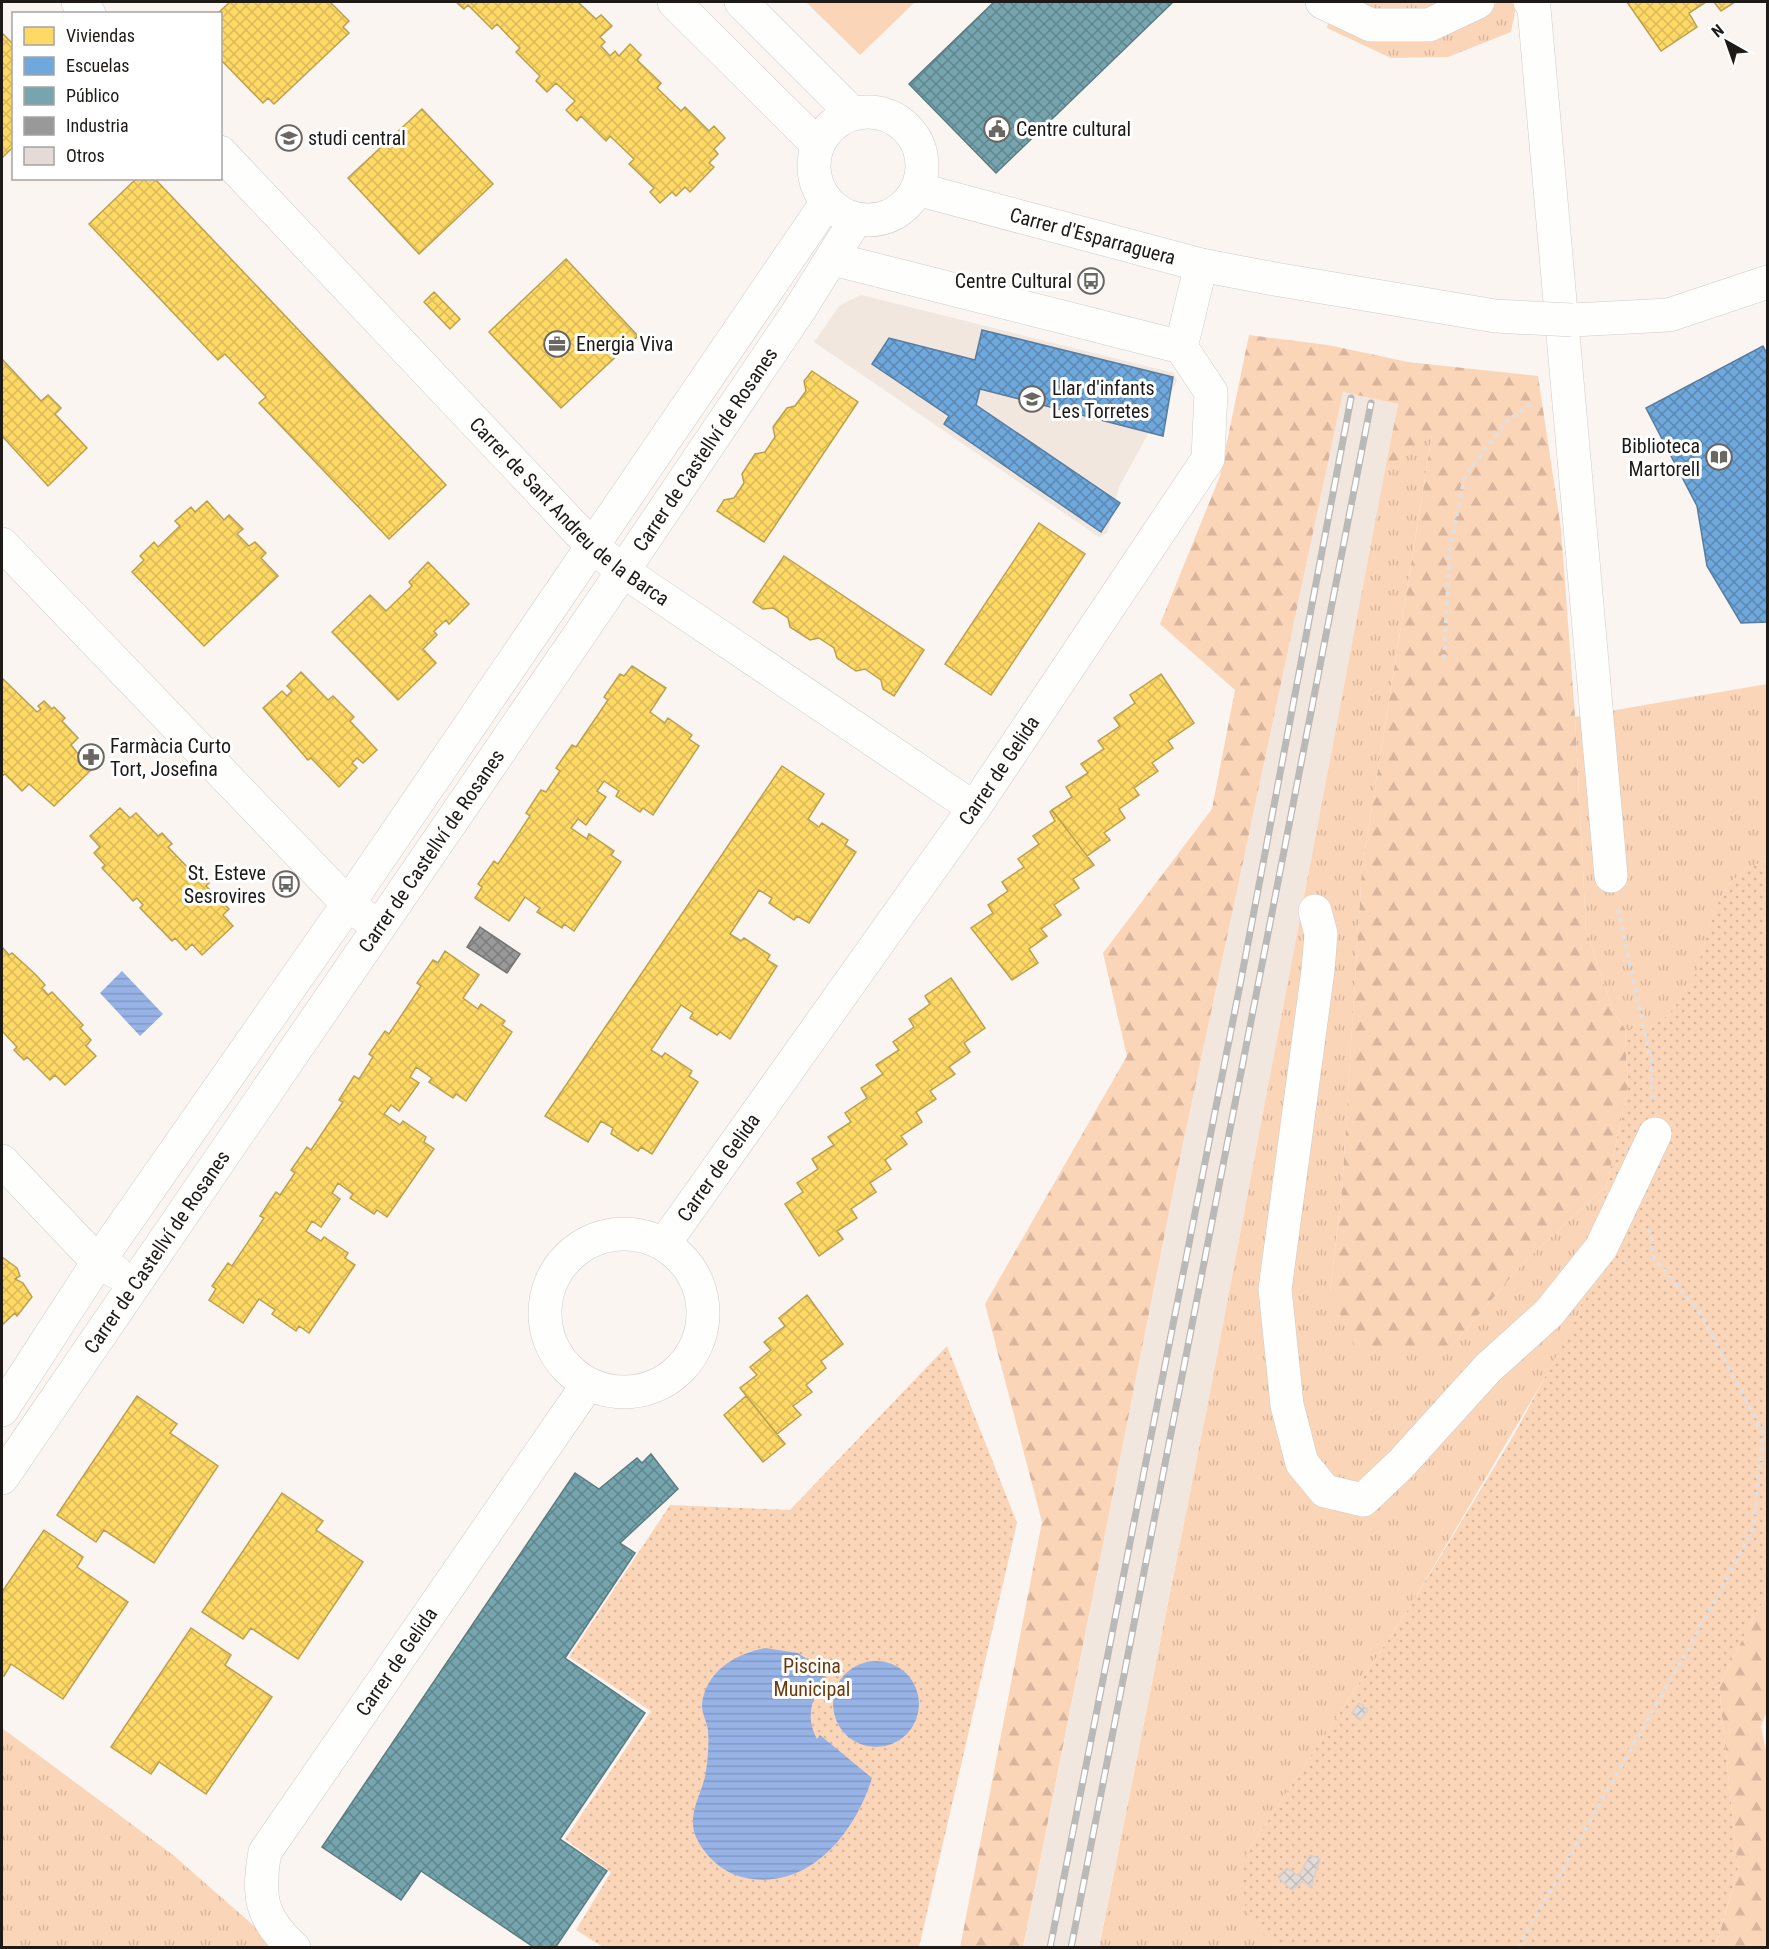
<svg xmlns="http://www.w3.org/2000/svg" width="1769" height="1949" viewBox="0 0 1769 1949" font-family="'Roboto Condensed',sans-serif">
  <defs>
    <pattern id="grass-tufts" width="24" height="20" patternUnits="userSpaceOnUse" patternTransform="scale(1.5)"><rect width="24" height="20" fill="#fbd5b8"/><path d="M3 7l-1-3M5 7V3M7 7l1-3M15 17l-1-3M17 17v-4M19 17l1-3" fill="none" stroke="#d7b69d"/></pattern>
    <pattern id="forest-firs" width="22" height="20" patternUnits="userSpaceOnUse" patternTransform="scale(1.5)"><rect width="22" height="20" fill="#fbd5b8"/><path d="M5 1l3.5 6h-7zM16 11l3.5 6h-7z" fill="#d7b69d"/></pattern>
    <pattern id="garden-dots" width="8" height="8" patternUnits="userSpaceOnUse" patternTransform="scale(1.5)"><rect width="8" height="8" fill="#fbd5b8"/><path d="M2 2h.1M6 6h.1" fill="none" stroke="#d7b69d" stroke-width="1.8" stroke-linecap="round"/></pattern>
    <pattern id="water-rules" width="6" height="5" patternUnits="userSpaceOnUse" patternTransform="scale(1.5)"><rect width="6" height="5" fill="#97b3e6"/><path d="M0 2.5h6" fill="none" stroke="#8299c5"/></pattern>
    <pattern id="homes-cross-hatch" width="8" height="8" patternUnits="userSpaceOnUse" patternTransform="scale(1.5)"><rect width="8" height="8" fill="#ffd966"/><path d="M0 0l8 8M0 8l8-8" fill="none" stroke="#daba58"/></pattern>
    <pattern id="schools-cross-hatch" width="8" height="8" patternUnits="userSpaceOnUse" patternTransform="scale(1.5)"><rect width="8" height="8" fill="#6fa8dc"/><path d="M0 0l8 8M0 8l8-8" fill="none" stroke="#5b88b1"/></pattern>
    <pattern id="public-cross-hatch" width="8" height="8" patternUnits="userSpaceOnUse" patternTransform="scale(1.5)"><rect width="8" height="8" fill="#76a5af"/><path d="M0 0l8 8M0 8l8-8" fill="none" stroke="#60868d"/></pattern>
    <pattern id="industry-cross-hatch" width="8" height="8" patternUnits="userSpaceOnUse" patternTransform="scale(1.5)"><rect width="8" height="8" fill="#999"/><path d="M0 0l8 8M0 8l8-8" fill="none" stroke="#7c7c7c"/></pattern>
    <pattern id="building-cross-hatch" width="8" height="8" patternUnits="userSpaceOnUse" patternTransform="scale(1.5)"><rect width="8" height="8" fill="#e4dbd8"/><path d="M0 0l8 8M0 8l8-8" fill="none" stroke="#c3bbb9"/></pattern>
  </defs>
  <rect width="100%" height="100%" fill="#faf5f0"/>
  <path fill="#f2e7df" d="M861 295 1174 373 1177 381 1119 487 1107 533 1099 537 814 342 840 305Z
    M1343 392 1398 403 1208 1403 1099 1947 1023 1948 1177 1172Z"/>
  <path fill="url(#grass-tufts)" d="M1333 2H1517L1511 32 1448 57 1391 58 1327 28Z
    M1432 434 1362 868 1342 1190 1330 1292 1451 1347 1524 1262 1607 1185 1579 1314 1551 1367 1408 1610 1247 1852 1273 1942 1280 1947 1099 1948 1208 1403 1385 470Z
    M1767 684V860L1747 868 1730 883 1716 905 1695 976 1669 1015 1648 1029H1625L1613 1011 1586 929 1575 717Z
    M2 1728 173 1855 278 1947H2Z"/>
  <path fill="url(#forest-firs)" d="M1249 335 1328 345 1408 362 1538 376 1561 529 1575 717 1586 929 1613 1011 1625 1029 1628 1088 1607 1185 1524 1262 1451 1347 1356 1349 1330 1292 1342 1190 1362 868 1432 435 1385 470 1398 404 1343 392 1177 1172 1023 1947 960 1948 1042 1522 985 1304 1127 1056 1103 953 1212 809 1235 690 1160 624 1220 476Z
    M1767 1595 1768 1710 1761 1726 1768 1761 1767 1947 1715 1948 1738 1871 1719 1686 1751 1622Z"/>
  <path fill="#fbd5b8" d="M806 2H915L860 55Z"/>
  <path fill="url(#garden-dots)" d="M1767 860V1595L1751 1622 1719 1686 1738 1871 1715 1947H1280C1242 1922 1237 1894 1247 1852L1408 1610 1515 1433 1579 1314 1628 1088 1625 1029H1648L1669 1015 1695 975 1716 905 1730 883 1747 868Z
    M947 1346 1017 1523 919 1947H603L576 1930 611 1872 565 1839 651 1711 569 1657 670 1505 790 1510Z"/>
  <path fill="url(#water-rules)" d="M122 971 163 1014 140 1036 100 993Z
    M765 1648 798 1653 826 1672C815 1696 803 1713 817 1739L820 1735 872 1778C855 1834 807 1893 742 1877 723 1873 704 1855 696 1837 686 1814 703 1793 706 1771 708 1758 709 1743 708 1730 707 1722 701 1712 702 1704 706 1671 735 1654 765 1648Z
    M833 1704a43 43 0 1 1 86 0a43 43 0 1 1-86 0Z"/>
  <path fill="url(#homes-cross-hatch)" stroke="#bba04e" stroke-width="1.5" d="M230 2H330L349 21 343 27 349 33 274 104 268 98 263 103 220 59V14H217Z
    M456 2H578L596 19 601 15 612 26 600 37 605 42 601 46 610 56 615 51 619 56 630 44 641 55 637 60 661 83 657 88 681 111 685 107 709 131 714 126 725 138 714 149 718 154 709 163 714 167 690 192 685 187 676 196 672 192 660 203 650 192 654 188 629 164 634 159 610 136 606 141 581 116 577 121 566 110 575 101 556 83 547 92 536 81 540 76 516 52 520 48 497 24 492 29 468 5 464 9Z
    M1627 2H1706L1689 13 1697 27 1661 51Z
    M1714 2H1735L1721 11Z
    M2 33 14 45V146L2 158Z
    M422 109 493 184 419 254 348 178Z
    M137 178H154L446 485 389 539 259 403 266 397 225 354 218 360 89 224Z
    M566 259 638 336 561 408 489 332Z
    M434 292 460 319 450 329 424 302Z
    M2 359 41 401 48 395 61 408 55 414 87 448 48 486 2 436Z
    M812 371 858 402 764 542 717 511 724 500 734 498 744 483 742 474 755 454 765 452 775 437 773 427 787 408 795 406 806 391 804 381Z
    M207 501 224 520 229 515 243 529 237 534 249 546 255 542 266 553 261 558 278 576 204 646 132 572 144 560 140 556 154 542 158 547 180 526 175 521 191 507 195 512Z
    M1039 523 1085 554 991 695 945 664Z
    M784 556 924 650 894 696 883 689 881 680 865 669 856 671 837 658 834 648 819 638 810 640 790 627 788 618 773 608 763 609 753 602Z
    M428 562 469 604 449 624 446 620 434 631 437 635 423 649 436 663 398 700 332 632 370 595 386 611 412 586 409 582Z
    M632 666 666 688 650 712 665 723 668 718 692 735 689 739 699 746 653 815 643 808 640 812 616 796 619 791 604 781 597 791 606 797 586 825 578 819 571 828 587 839 589 834 614 851 611 855 621 862 574 931 564 924 562 928 537 912 540 908 525 897 509 921 475 898 482 887 478 884 494 861 498 864 530 816 526 813 541 790 546 792 560 771 556 768 572 745 576 747 608 700 604 697 620 674 624 676Z
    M301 672 328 700 333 696 354 717 350 721 377 750 363 763 357 758 352 763 357 768 339 787 311 758 308 760 263 708 282 691 287 696 292 691 287 686Z
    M1161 674 1194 723 1168 741 1173 748 1152 763 1158 771 1134 788 1139 795 1119 809 1125 818 1104 833 1110 840 1087 856 1052 810 1072 797 1066 787 1088 773 1081 764 1104 749 1098 741 1120 726 1114 718 1135 703 1130 695Z
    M2 678 37 712 41 709 38 706 44 701 52 709 54 707 65 718 62 721 78 738 71 745 91 770 54 806 29 784 22 791 5 774 2 776Z
    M782 766 824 794 808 819 819 827 822 823 848 840 845 845 856 852 809 923 797 916 794 920 769 903 772 898 759 890 730 934 741 941 744 938 770 955 767 960 777 966 730 1039 720 1032 717 1035 690 1018 693 1013 681 1005 651 1050 662 1057 665 1053 692 1071 689 1076 698 1082 652 1154 641 1147 638 1151 611 1134 613 1128 601 1121 588 1142 545 1116Z
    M120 808 130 818 136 813 158 836 162 833 172 844 168 847 196 876 199 873 209 883 206 886 229 909 223 915 233 926 202 955 192 944 186 950 175 938 172 941 140 908 143 905 137 898 133 901 123 890 102 868 105 865 94 853 100 847 90 836Z
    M1052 810 1094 865 1073 879 1079 888 1054 905 1061 915 1041 929 1047 936 1029 949 1038 963 1012 980 971 928 993 913 988 905 1008 891 1002 882 1024 867 1018 859 1039 844 1033 836 1055 821 1050 812Z
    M2 947 9 955 12 953 35 974 45 985 42 988 48 995 52 992 83 1025 80 1028 91 1040 86 1046 96 1056 65 1085 55 1075 50 1080 27 1057 24 1060 14 1050 17 1047 2 1031Z
    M445 951 479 975 463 998 478 1009 481 1004 505 1021 502 1025 512 1032 466 1101 456 1094 453 1098 429 1082 432 1078 416 1067 410 1077 419 1083 399 1111 391 1105 384 1114 400 1125 403 1121 426 1137 424 1142 434 1149 387 1217 377 1210 374 1214 350 1198 353 1194 338 1183 332 1193 340 1199 321 1227 312 1221 306 1231 321 1241 324 1237 348 1253 345 1258 355 1265 309 1333 299 1326 296 1331 272 1314 275 1310 259 1299 243 1323 209 1300 216 1289 212 1286 228 1263 232 1266 264 1218 260 1216 276 1192 280 1195 295 1173 291 1170 307 1147 311 1150 343 1102 339 1100 354 1076 359 1079 373 1057 369 1054 385 1031 389 1034 421 986 417 983 433 960 438 963Z
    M951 978 985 1028 964 1043 970 1052 949 1067 955 1074 930 1091 936 1099 916 1112 922 1122 901 1136 907 1144 885 1160 891 1169 870 1183 876 1192 851 1209 857 1218 837 1231 843 1239 819 1256 785 1204 803 1192 797 1183 818 1169 812 1159 834 1145 828 1137 851 1122 845 1113 867 1098 861 1088 883 1074 876 1065 899 1050 893 1042 914 1027 909 1019 930 1004 925 996Z
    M2 1257 17 1268 20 1276 15 1279 23 1283 32 1297 17 1316 15 1313 2 1325Z
    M807 1295 843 1344 821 1361 826 1368 806 1385 812 1392 793 1406 801 1415 777 1434 740 1388 757 1375 750 1367 771 1350 764 1342 785 1326 779 1318Z
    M137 1396 177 1424 170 1433 218 1466 154 1563 104 1530 96 1542 57 1515Z
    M746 1396 785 1444 763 1462 724 1415Z
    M282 1493 323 1521 316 1530 363 1562 298 1659 251 1628 243 1639 202 1612Z
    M44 1530 83 1557 77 1567 128 1602 63 1699 11 1664 4 1676 2 1675V1592Z
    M191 1628 231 1655 225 1665 272 1697 206 1794 159 1762 151 1774 111 1747Z"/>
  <path fill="url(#schools-cross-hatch)" stroke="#567da1" stroke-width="1.5" d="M982 330 1173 377 1163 436 980 389 976 405 1120 503 1101 532 944 424 949 416 872 364 889 338 975 360Z
    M1763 346 1768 356V622L1741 623 1707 566 1697 506 1646 408Z"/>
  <path fill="url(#public-cross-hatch)" stroke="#5b7b81" stroke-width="1.5" d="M994 2H1173L996 173 909 84Z
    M651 1454 678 1489 620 1543 635 1553 565 1658 645 1713 560 1839 607 1871 555 1948H535L421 1871 401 1900 322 1847 575 1473 599 1489 637 1458 642 1463Z"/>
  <path fill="url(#industry-cross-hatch)" stroke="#747372" stroke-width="1.5" d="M480 927 520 954 507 973 467 947Z"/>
  <path fill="url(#building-cross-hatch)" stroke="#d6d1cf" stroke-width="1.5" d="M1359 1703 1368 1710 1360 1720 1352 1713Z
    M1310 1855 1320 1859 1311 1887 1303 1881 1292 1890 1278 1877 1287 1868 1299 1876Z"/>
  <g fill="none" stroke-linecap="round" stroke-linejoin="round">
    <g stroke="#d0ccc8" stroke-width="34">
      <g id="minor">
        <path d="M78 2 89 14"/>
        <path d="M674 2 818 145"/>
        <path d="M741 2 853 114"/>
        <path d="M1322 2 1371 25H1429L1478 2"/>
        <path d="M1530 2 1534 8 1611 876"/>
        <circle cx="868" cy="166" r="54"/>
        <path id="s1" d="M220 152 593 547 623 571 974 808"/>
        <path id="s2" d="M917 189 1201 265 1269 278"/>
        <path d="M833 259 1181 347"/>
        <path d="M1572 320 1669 315 1768 282"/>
        <path d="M2 544 348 904 364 916"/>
        <path d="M1315 911 1321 934 1318 970 1275 1289 1287 1405 1302 1463 1325 1491 1363 1500 1401 1464 1488 1368 1549 1313 1601 1248 1655 1134"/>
        <path d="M2 1161 98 1262 116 1272"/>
        <circle cx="624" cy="1313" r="79"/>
        <path id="s3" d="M664 1244 974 808 1208 459 1211 392 1181 347 1201 265"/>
        <path d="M2 1410 98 1262 348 904 827 202"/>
        <path id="s4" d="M2 1478 623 571 800 309 856 219"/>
        <path id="s5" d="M294 1948C260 1918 257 1894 265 1852L588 1384"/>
      </g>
    </g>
    <path stroke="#e1e0de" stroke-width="4" stroke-dasharray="4.5 4.5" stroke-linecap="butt" d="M1444 659 1450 548 1465 476 1507 421 1534 402
      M1618 909 1651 1061 1653 1102
      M1518 1948 1702 1624 1753 1530 1763 1433 1701 1314 1654 1258 1649 1229"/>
    <use href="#minor" stroke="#fefefd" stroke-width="33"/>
    <g stroke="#b9b9b8" stroke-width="7">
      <path id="rail" d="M1050 1948 1241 980 1351 398
        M1071 1948 1371 403"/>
    </g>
    <use href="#rail" stroke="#fff" stroke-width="4.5" stroke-dasharray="14" stroke-linecap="butt"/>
    <g stroke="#d0ccc8" stroke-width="34" stroke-linecap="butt">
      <path id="minor-bridge" d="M1269 278 1495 316 1572 320"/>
    </g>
    <use href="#minor-bridge" stroke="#fefefd" stroke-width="33"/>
  </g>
  <defs>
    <g id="civic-ring" transform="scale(1.35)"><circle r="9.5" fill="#fff" stroke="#6a6763" stroke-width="1.5"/><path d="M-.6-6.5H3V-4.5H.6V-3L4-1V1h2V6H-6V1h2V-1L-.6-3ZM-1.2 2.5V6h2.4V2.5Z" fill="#6a6763"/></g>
    <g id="school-ring" transform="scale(1.35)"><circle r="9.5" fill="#fff" stroke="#6a6763" stroke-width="1.5"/><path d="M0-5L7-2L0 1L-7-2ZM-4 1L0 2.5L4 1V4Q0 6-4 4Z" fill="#6a6763"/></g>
    <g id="bus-ring" transform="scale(1.35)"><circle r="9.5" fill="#fff" stroke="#6a6763" stroke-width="1.5"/><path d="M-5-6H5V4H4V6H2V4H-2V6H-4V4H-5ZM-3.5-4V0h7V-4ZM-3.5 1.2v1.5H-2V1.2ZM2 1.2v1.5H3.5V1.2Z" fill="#6a6763"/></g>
    <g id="office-ring" transform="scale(1.35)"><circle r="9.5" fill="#fff" stroke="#6a6763" stroke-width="1.5"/><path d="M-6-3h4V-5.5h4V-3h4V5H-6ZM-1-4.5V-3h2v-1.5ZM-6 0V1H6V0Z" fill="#6a6763"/></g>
    <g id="library-ring" transform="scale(1.35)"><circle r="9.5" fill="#fff" stroke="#6a6763" stroke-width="1.5"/><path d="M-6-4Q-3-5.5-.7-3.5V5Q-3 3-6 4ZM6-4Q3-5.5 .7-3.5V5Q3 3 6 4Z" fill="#6a6763"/></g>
    <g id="pharmacy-ring" transform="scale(1.35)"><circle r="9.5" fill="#fff" stroke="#6a6763" stroke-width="1.5"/><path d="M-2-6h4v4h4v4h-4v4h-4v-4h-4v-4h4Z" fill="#6a6763"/></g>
  </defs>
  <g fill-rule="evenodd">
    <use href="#civic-ring" x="997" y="129"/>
    <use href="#school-ring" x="289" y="138"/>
    <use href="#bus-ring" x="1091" y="281"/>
    <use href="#office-ring" x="557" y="344"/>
    <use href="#school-ring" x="1032" y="399"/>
    <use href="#library-ring" x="1719" y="457"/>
    <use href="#pharmacy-ring" x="91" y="757"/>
    <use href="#bus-ring" x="286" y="884"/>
  </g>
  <g text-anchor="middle" stroke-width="6" stroke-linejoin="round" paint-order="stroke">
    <g font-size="20" fill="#1d1a17" stroke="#fff" text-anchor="start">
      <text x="1016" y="136">Centre cultural</text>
      <text x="308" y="145">studi central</text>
      <text x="1072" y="288" text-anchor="end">Centre Cultural</text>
      <text x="576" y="351">Energia Viva</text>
      <text x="1052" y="395">Llar d'infants<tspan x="1052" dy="23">Les Torretes</tspan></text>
      <text x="1700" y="453" text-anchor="end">Biblioteca<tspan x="1700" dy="23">Martorell</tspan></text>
      <text x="110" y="753">Farmàcia Curto<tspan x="110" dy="23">Tort, Josefina</tspan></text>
      <text x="266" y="880" text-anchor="end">St. Esteve<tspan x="266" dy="23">Sesrovires</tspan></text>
    </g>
    <g font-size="20" fill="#1d1a17" stroke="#fff">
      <text dy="7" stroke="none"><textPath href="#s2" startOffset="182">Carrer d'Esparraguera</textPath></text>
      <text dy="7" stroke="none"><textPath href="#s4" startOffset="1246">Carrer de Castellví de Rosanes</textPath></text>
      <text dy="7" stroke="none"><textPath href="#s1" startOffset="502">Carrer de Sant Andreu de la Barca</textPath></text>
      <text dy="7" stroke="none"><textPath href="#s3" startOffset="580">Carrer de Gelida</textPath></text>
      <text dy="7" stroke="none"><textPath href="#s4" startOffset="760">Carrer de Castellví de Rosanes</textPath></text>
      <text dy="7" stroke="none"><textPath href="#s3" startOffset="94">Carrer de Gelida</textPath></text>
      <text dy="7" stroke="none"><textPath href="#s4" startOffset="274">Carrer de Castellví de Rosanes</textPath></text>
      <text dy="7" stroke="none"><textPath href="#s5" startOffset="338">Carrer de Gelida</textPath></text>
    </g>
    <g font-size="20" fill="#6b390a" stroke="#fff">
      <text x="812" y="1673">Piscina<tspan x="812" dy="23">Municipal</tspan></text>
    </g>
  </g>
  <rect width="1769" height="1949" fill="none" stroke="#1d1a17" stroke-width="6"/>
  <rect x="12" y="12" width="210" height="168" fill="#ffffff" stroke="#a5a3a2" stroke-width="1.5"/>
  <rect x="24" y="27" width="30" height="18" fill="#ffd966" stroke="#a5a3a2" stroke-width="1.5"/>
  <text x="66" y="42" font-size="18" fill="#1d1a17">Viviendas</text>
  <rect x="24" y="57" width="30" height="18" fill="#6fa8dc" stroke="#a5a3a2" stroke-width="1.5"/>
  <text x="66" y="72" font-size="18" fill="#1d1a17">Escuelas</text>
  <rect x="24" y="87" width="30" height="18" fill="#76a5af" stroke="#a5a3a2" stroke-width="1.5"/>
  <text x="66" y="102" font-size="18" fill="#1d1a17">Público</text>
  <rect x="24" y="117" width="30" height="18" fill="#999999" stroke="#a5a3a2" stroke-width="1.5"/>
  <text x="66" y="132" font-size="18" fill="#1d1a17">Industria</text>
  <rect x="24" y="147" width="30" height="18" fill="#e4dbd8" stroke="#a5a3a2" stroke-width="1.5"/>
  <text x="66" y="162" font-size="18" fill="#1d1a17">Otros</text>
  <g transform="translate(1727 42) rotate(320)" stroke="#ffffff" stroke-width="4.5" paint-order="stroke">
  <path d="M0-4.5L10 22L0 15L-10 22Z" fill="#1d1a17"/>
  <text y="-9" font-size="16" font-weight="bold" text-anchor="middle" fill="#1d1a17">N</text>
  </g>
</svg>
